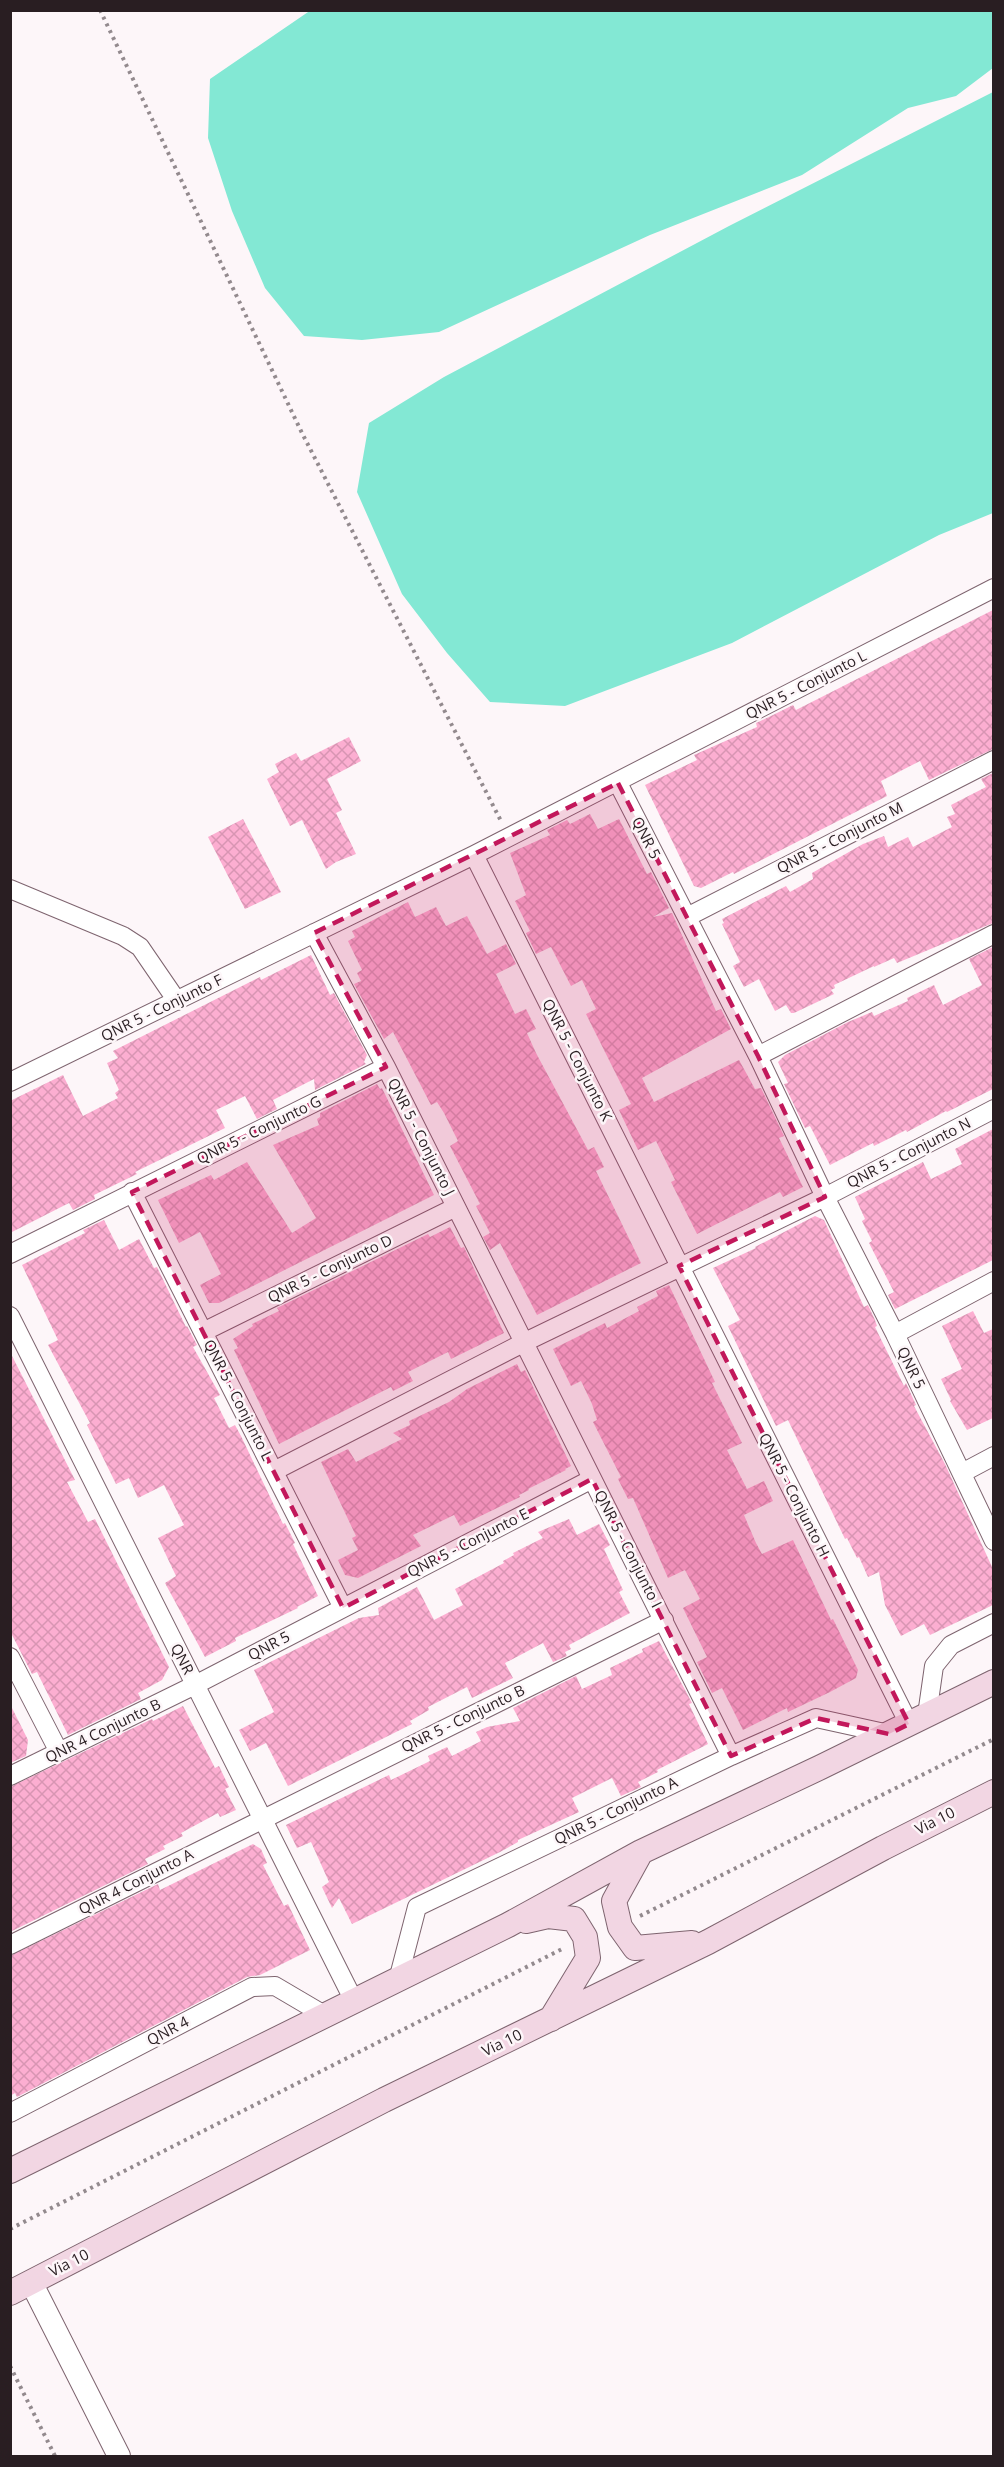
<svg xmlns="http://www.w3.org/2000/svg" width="1004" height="2467" viewBox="0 0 1004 2467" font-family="'Open Sans',sans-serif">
  <defs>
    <pattern id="building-cross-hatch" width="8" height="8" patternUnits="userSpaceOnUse" patternTransform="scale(1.5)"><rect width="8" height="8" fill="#fcaed1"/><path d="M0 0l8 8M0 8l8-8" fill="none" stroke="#d895b3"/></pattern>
  </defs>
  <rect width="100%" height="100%" fill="#fdf6f9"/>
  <path fill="#83e8d4" d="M311 10 993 11V68L956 96 908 108 802 175 650 235 439 332 362 340 304 336 265 288 232 211 208 138 210 79Z
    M993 92V513L939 535 732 643 565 706 490 702 447 653 402 594 357 492 369 423 444 377 729 226Z"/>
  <path fill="url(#building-cross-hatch)" d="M993 610V749L929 780 920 761 881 781 887 796 734 874 733 872 701 888 694 886 645 785 697 760 694 755 757 727 756 723 773 715 793 705 796 710Z
    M349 737 361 761 327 779 342 810 336 813 356 854 336 862 326 869 302 820 290 826 267 779 279 772 275 764 296 753 301 761Z
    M993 773V923L897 963 894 958 874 967V966L834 985 835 988 831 990 834 994 794 1013H791L786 1005 775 1011 759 979 744 987 733 966 740 962 722 924 724 923 722 919 786 886 790 892 813 879 812 873 863 844 884 836 888 847 908 837 913 847 952 827 947 817 955 814 951 805 986 787 981 779Z
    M590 814 598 829 619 819 647 874 651 872 669 908 653 917 672 913 716 1011 721 1009 731 1029 642 1078 654 1102 739 1060 755 1089 761 1088 784 1136 779 1138 803 1187 783 1197 780 1192 697 1234 671 1182 675 1180 656 1141 638 1150 619 1110 631 1104 586 1014 596 1009 582 980 571 986 551 947 536 954 526 933 530 931 515 901 526 895 510 853 550 835 547 830 567 820 570 824Z
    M243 819 281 892 245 909 208 837Z
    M408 902 415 917 436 907 446 926 467 916 487 954 506 944 516 964 496 974 515 1014 526 1009 536 1029 527 1033 536 1053 588 1150 594 1147 604 1167 596 1171 641 1263 537 1315 500 1243 490 1250 483 1237 490 1233 476 1206 480 1204 450 1146 458 1141 444 1113 437 1102 431 1105 393 1032 384 1039 354 984 361 981 357 973 362 970 348 941 355 937 352 931Z
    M993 947V1089L947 1112 946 1111 907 1132 906 1130 874 1146 873 1143 830 1165 810 1126 805 1128 784 1084 788 1083 778 1062 785 1055 848 1022 872 1012 874 1016 908 1001 907 998 934 985 943 1005 982 985 969 959Z
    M311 955 330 995 334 993 367 1055 364 1062 366 1064 315 1090 314 1079 273 1100 277 1109 257 1119 245 1096 216 1110 225 1128 135 1172 137 1174 94 1195 95 1199 73 1210 69 1203 10 1233V1101L63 1075 83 1116 118 1098 115 1093 119 1090 107 1063 118 1058 113 1051 260 977 261 980Z
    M377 1084 380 1089 382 1088 434 1195 219 1303H209L200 1285 221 1274 200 1232 179 1243 158 1200 211 1175 214 1180 247 1162 292 1233 316 1218 273 1145 319 1125 317 1119 320 1117V1113Z
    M993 1129V1260L895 1309 888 1295 894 1292 869 1243 872 1241 862 1221 865 1219 855 1197 923 1162 931 1179 962 1164 955 1149Z
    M815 1216 824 1220 864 1307 868 1305 875 1320 877 1326 875 1327 904 1386 906 1383 916 1405 914 1406 945 1464 993 1569V1605L930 1635 924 1624 901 1636 885 1605 879 1572 868 1577 859 1557 857 1558 847 1538 845 1539 788 1420 776 1426 728 1326 740 1320 713 1268 756 1248 755 1247Z
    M104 1220 119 1250 139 1239 154 1268 157 1267 186 1327 187 1326 197 1345 193 1347 220 1395 214 1398 229 1428 235 1425 241 1436 283 1524 285 1523 295 1543 293 1544 318 1596 297 1607 298 1608 235 1638 236 1641 205 1657 165 1583 176 1576 158 1538 184 1525 164 1485 138 1498 129 1478 116 1484 87 1425 90 1423 48 1345 58 1340 22 1265 85 1233 83 1230Z
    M450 1227 461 1248 464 1247 504 1333 451 1359 448 1352 408 1372 413 1381 393 1391 391 1387 279 1444 234 1350 238 1348 233 1339 253 1326 252 1324 279 1311 277 1308 428 1234 430 1237Z
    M669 1285 715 1382 712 1383 742 1443 727 1450 747 1489 764 1481 773 1501 744 1515 756 1543 762 1554 793 1540 831 1620 833 1619 858 1670 856 1678 830 1692 788 1712 787 1708 743 1730 722 1688 712 1693 697 1662 707 1657 683 1608 700 1599 685 1570 668 1578 633 1498 628 1499 618 1479 621 1477 593 1422 597 1420 592 1404 581 1381 571 1386 553 1349 605 1323 607 1328 639 1311 637 1307 658 1296 656 1291Z
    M973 1311 984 1333 993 1329V1418L967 1430 950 1401 951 1400 941 1379 962 1369 942 1326Z
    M10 1352 75 1480 67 1482 88 1522 95 1519 169 1667 162 1680 138 1693 141 1699 68 1735 37 1672 32 1674 10 1631Z
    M517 1364 521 1372 525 1370 571 1466 565 1469 566 1470 528 1489 529 1490 519 1495 520 1497 460 1526 454 1515 413 1535 421 1546 358 1578 345 1575 338 1560 358 1550 352 1538 356 1536 321 1462 348 1449 356 1462 402 1439 393 1433 410 1425 409 1421 449 1402 467 1389Z
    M569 1519 577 1535 599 1524 610 1545 604 1549 623 1590 619 1592 630 1613 569 1645 571 1649 565 1652 567 1656 553 1662 543 1643 505 1663 513 1678 472 1698 467 1687 428 1707 429 1710 410 1721 412 1724 288 1786 266 1743 250 1751 239 1730 274 1712 254 1670 359 1618 379 1615 378 1608 417 1587 434 1620 463 1605 455 1589 504 1563 503 1561 514 1555 513 1553 543 1538 538 1532Z
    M659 1641 692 1703 689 1704 708 1744 657 1770 658 1772 638 1782 641 1787 621 1796 612 1778 572 1798 579 1812 518 1840V1842L500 1852 352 1924 339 1898 332 1908 322 1887 329 1882 311 1842 297 1848 286 1825 389 1775 391 1780 430 1761 428 1756 447 1747 452 1756 481 1741 476 1732 487 1727 520 1721 513 1708 576 1676 582 1689 612 1675 610 1668 643 1652 642 1649Z
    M10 1704 28 1740 26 1756 10 1763Z
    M183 1706 215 1768 219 1766 229 1787 225 1789 236 1810 220 1817 218 1813 181 1833 183 1836 163 1846 165 1849 145 1859 148 1864 10 1932V1787L152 1719 153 1721Z
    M253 1844 261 1849 267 1863 263 1865 284 1906 288 1904 310 1950 260 1975 247 1977 17 2097 15 2093 10 2096V1956L158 1884 160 1890Z"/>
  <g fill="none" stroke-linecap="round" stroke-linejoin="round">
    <g stroke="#7e646f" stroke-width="20">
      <path id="minor" d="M618 783 758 1056 825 1197 895 1334 994 1541
        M474 855 909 1724
        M10 889 123 936 140 947 177 1001
        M687 917 994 760
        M314 933 386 1067 731 1756
        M758 1056 994 934
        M10 1082 474 855 994 588
        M132 1192 343 1608
        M10 1254 386 1067
        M10 1316 354 2001
        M203 1332 456 1207
        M895 1334 994 1281
        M274 1471 525 1342 825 1197 994 1109
        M962 1473 994 1456
        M10 1657 59 1752
        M927 1715 934 1666 951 1645 994 1623
        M10 1776 195 1685 592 1479
        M10 1945 664 1620
        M398 1980 417 1907 731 1756 816 1718 889 1734
        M10 2113 252 1987 275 1986 326 2016"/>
    </g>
    <g stroke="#7e646f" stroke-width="24">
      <path id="tertiary" d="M31 2282 119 2456"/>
    </g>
    <g stroke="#7e646f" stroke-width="26">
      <path id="secondary" d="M641 1852 614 1901 620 1927 635 1948 692 1943
        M526 1921 548 1916 574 1919 585 1937 588 1958 551 2019
        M10 2171 508 1925 641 1852 821 1767 994 1682
        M10 2293 384 2100 708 1942 883 1848 994 1792"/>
    </g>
    <path stroke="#938a8e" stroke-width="4" stroke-dasharray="3 4.5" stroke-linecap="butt" d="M100 10 302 433 501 821
      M640 1916 994 1739
      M10 2229 564 1948
      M10 2366 55 2456"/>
    <use href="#minor" stroke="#fff" stroke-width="18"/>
    <use href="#tertiary" stroke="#fff" stroke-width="22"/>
    <use href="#secondary" stroke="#f2d6e3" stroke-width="24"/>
  </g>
  <path fill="#c2185b" fill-opacity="0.2" stroke="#c2185b" stroke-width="4.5" stroke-dasharray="12 8" stroke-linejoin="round" d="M618 783 758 1056 825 1197 679 1266 909 1724 889 1734 816 1718 731 1756 592 1479 343 1608 132 1192 386 1067 314 933Z"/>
  <g text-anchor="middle" stroke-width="5" stroke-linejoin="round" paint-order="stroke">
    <g font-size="15" fill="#291e22" stroke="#fdf6f9">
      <text transform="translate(806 685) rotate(-27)" y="5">QNR 5 - Conjunto L</text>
      <text transform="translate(646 838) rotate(63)" y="5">QNR 5</text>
      <text transform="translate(840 838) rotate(-27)" y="5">QNR 5 - Conjunto M</text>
      <text transform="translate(162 1008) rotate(-26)" y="5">QNR 5 - Conjunto F</text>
      <text transform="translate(577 1060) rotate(63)" y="5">QNR 5 - Conjunto K</text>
      <text transform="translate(259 1130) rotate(-26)" y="5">QNR 5 - Conjunto G</text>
      <text transform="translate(421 1137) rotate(63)" y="5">QNR 5 - Conjunto J</text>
      <text transform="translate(909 1153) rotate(-27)" y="5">QNR 5 - Conjunto N</text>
      <text transform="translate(330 1269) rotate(-26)" y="5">QNR 5 - Conjunto D</text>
      <text transform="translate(911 1368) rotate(64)" y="5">QNR 5</text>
      <text transform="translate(238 1400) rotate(63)" y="5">QNR 5 - Conjunto L</text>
      <text transform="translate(794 1495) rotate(63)" y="5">QNR 5 - Conjunto H</text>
      <text transform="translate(468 1543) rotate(-27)" y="5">QNR 5 - Conjunto E</text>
      <text transform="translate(628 1549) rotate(63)" y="5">QNR 5 - Conjunto I</text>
      <text transform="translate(269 1646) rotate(-28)" y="5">QNR 5</text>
      <text transform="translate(182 1659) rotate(63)" y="5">QNR</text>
      <text transform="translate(463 1719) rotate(-26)" y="5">QNR 5 - Conjunto B</text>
      <text transform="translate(103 1731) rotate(-26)" y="5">QNR 4 Conjunto B</text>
      <text transform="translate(616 1811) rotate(-26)" y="5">QNR 5 - Conjunto A</text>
      <text transform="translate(935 1821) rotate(-27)" y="5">Via 10</text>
      <text transform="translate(136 1882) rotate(-27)" y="5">QNR 4 Conjunto A</text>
      <text transform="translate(168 2031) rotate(-28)" y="5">QNR 4</text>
      <text transform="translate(502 2043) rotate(-26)" y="5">Via 10</text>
      <text transform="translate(69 2263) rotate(-27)" y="5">Via 10</text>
    </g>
  </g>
  <rect width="1004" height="2467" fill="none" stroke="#291e22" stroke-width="24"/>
</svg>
